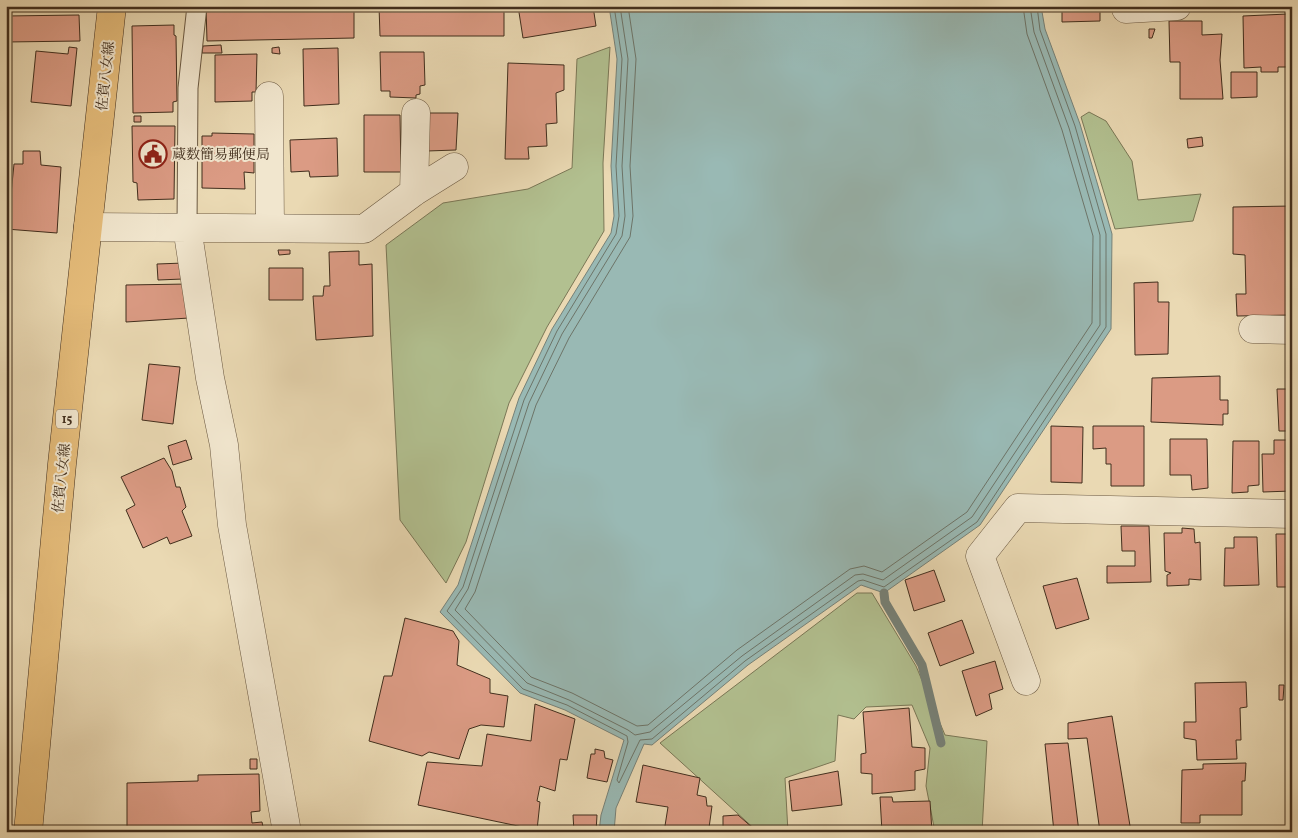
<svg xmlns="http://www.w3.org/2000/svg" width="1298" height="838" viewBox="0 0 1298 838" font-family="Vollkorn,'Noto Serif JP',serif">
  <rect width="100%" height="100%" fill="#ead9b3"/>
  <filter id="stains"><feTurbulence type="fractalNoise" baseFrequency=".004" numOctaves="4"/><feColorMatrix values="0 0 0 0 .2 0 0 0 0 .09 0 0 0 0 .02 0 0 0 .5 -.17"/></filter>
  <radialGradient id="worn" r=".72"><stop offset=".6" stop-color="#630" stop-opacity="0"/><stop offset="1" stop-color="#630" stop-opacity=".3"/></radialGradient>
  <path fill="#b2c090" stroke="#7a7756" d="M610 47 603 163 604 231 547 327 509 403 466 542 446 583 400 520 386 245 443 203 528 189 572 168 577 59Z
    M1089 112 1106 121 1132 161 1138 200 1201 194 1193 221 1115 229 1081 117Z
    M857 593H872L916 666 945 735 987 741 982 832H935L926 786 930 748 912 705 866 707 854 719 838 715 835 761 785 778 788 832H758L660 743Z"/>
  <path fill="#99b9b4" stroke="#768178" d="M609 6H1041L1045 29 1080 124 1112 234 1111 329 980 525 884 593 861 585 748 665 652 745 644 744 616 808 614 832H599L601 815 624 740 565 710 520 693 440 612 458 585 519 398 552 329 611 233 614 216 611 166 617 59Z"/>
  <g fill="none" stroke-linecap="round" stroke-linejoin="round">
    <path stroke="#6d7468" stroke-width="1" d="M614 6 622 59 616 166 619 216 616 234 557 331 524 400 463 587 447 611 523 689 567 705 627 736 628 742 617 780 619 783 640 740 652 739 745 661 858 581 863 580 884 587 977 522 1106 327V234L1075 126 1040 30 1037 6
      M620 6 628 59 622 166 625 216 622 236 562 334 529 403 468 589 455 610 527 683 569 700 628 730 635 735 650 732 742 656 855 575 863 574 883 580 972 517 1100 325V235L1069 128 1034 32 1030 6
      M628 6 636 59 630 166 633 216 630 237 569 338 536 405 475 592 465 609 531 677 572 693 637 726 648 725 737 650 850 569 864 566 882 572 967 512 1092 323 1093 236 1062 130 1027 34 1023 6"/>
    <path stroke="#768178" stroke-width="9" d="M884 593 885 602 922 665 941 743"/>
  </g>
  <path fill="#db9b84" stroke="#412e1d" d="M206 6H354V38L207 41Z
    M379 6H504V36H380Z
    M518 6H593L596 26 523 38Z
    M1062 6H1100V21L1062 22Z
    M1288 14 1289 67H1278V72H1261V67L1244 68 1243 16Z
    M79 15 80 41 6 42V16Z
    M1169 21H1202V35L1222 34 1220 60 1223 99H1180V62H1170Z
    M174 25V35L176 36 177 101 173 102V112L133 113 132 26Z
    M1149 29H1155L1152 38H1149Z
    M221 45 222 53H202L203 46Z
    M69 47 77 48 71 106 31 102 36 51 68 54Z
    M279 47 280 54 272 53V48Z
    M338 48 339 104 304 106 303 49Z
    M380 52H424L425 85 420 86V94L416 95V98L390 97V91H381Z
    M257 54 256 92H252V101L215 102V55Z
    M508 63 564 65V90L556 93 557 123 546 124 547 146 528 147 529 159H505Z
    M1231 72H1257V97L1231 98Z
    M429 113H458L456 150 427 151Z
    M364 115H400L401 172H364Z
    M134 116H141V122H134Z
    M132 126H175L174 199 138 200 137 183 133 182Z
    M212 133 254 134V173L244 172 245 189 202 188V136H212Z
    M1202 137 1203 146 1188 148 1187 139Z
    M337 138 338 176 310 177 309 171 291 172 290 140Z
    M23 151H40L41 165 61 167 57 233 6 229V204H10L14 164H23Z
    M1292 206 1289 239H1292V315L1237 316 1236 294H1246L1245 255 1233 254V207Z
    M278 250H290V254L279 255Z
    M359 251V265L372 264 373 336 316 340 313 296H323L324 286H330L329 252Z
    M184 263 183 279 158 280 157 264Z
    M269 268H303V300H269Z
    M1158 282V302H1169L1168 354 1135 355 1134 283Z
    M188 284 189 318 126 322V285Z
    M149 364 180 367 173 424 142 420Z
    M1220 376V400H1228V414H1223V425L1151 422 1152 378Z
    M1277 389H1292V431H1279Z
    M1051 426 1083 427 1082 483 1051 482Z
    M1093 426H1144V486H1111V464H1106V448L1093 449Z
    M1170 439H1207L1208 488 1192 490 1191 475H1170Z
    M186 440 192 459 173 465 168 446Z
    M1274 440H1292V491L1263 492 1262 454H1274Z
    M1233 441H1259V485L1248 486V492L1232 493Z
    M164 458 172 471 176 487H180L186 507 182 511 192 536 170 544 167 537 143 548 126 510 135 505 121 477Z
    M1121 526H1149L1151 582 1107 583V566H1135V551H1122Z
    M1182 528 1194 529 1195 543 1200 542 1201 580 1189 579V585L1167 586V575L1171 573 1165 571 1164 533H1182Z
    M1276 534H1292V587H1277Z
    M1234 537H1257L1259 585 1224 586 1225 548H1234Z
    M934 570 945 601 914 611 905 580Z
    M1077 578 1089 619 1056 629 1043 586Z
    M405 618 453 631 459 641 457 665 490 679V693L508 696 504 727 481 725 469 729 459 759 429 752 422 756 369 741 384 676H392Z
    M962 620 974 653 940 666 928 633Z
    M995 661 1003 689 989 694 992 709 976 716 962 671Z
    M1246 682 1247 707 1240 708 1241 740H1236L1237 759 1197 760 1196 740 1184 738V722H1196L1195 683Z
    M1279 685H1284L1283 700H1279Z
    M535 704 575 719 567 760 560 759 555 791 540 786 537 801 540 802 537 830 418 805 427 762 482 766 487 734 531 741Z
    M909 708 912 747 925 748V769L915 771V790L872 794V774L861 773V754L866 753 863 712Z
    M1112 716 1131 832H1100L1087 738 1068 739V723Z
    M1068 743 1079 832H1054L1045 744Z
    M595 749 604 751 605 758 613 760 607 782 587 778 591 754H595Z
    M250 759H257V769H250Z
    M1246 763 1245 781H1242V815H1200V823H1181L1182 770 1203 769V764Z
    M643 765 700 778 697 795 706 797 707 806H712L709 828 714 829V832H664L668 807 636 802Z
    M838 771 842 805 792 811 789 781Z
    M259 774 260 811 251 812 252 823 262 822 264 832H127V783L198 781V775Z
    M880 797H892L893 802 930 801 932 832H882Z
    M573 815H597L596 832H574Z
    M738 815 754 829 755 832H723V816Z
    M641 827 662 832H641Z"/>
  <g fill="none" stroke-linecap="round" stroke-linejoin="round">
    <g stroke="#6b5942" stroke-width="21">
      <path id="lane" d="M187 227 188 88 197 6"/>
    </g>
    <g stroke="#6b5942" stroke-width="29">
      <path id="street" d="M1126 9 1177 6
        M269 96 270 228
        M414 192 416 113
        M88 227 364 229 414 192 454 167
        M187 227 210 378 224 445 232 525 287 832
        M1253 329 1292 330
        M1026 681 980 556 1018 508 1292 514"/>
    </g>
    <g stroke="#412e1d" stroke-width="29">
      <path id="primary" d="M28 832 62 464 112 6"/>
    </g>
    <use href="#lane" stroke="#f1e6ce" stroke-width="19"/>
    <use href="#street" stroke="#f1e6ce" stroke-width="28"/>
    <use href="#primary" stroke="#e5bc7a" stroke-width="28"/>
  </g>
  <defs>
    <g id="civic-ring" transform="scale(1.4375)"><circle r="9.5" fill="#f1e6ce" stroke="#8f2418" stroke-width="1.5"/><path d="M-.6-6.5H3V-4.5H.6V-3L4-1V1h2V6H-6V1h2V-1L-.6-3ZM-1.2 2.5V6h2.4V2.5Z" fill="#8f2418"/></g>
  </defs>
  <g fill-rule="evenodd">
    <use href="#civic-ring" x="153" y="154"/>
  </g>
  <g text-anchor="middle" stroke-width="4" stroke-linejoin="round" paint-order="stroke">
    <rect fill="#f1e6ce" stroke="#766552" stroke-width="1" x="56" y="409.5" width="22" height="19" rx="4"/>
    <g font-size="12" font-weight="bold" fill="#412e1d">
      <text x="67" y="423">15</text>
    </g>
    <g font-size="14" fill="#412e1d" stroke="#f1e6ce">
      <text transform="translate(105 76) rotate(-84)" y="5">佐賀八女線</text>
      <text transform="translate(61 478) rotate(-84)" y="5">佐賀八女線</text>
    </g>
    <g font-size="14" fill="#412e1d" stroke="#f1e6ce" text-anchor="start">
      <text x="172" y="159">蔵数簡易郵便局</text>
    </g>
  </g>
  <rect width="1298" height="838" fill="none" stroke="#ead9b3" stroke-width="25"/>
  <rect x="8" y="8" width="1283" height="823" fill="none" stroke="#412e1d" stroke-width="2.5"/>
  <rect x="12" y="12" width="1273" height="813" fill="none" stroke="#412e1d"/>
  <rect width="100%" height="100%" filter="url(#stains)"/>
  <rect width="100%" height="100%" fill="url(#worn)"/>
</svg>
